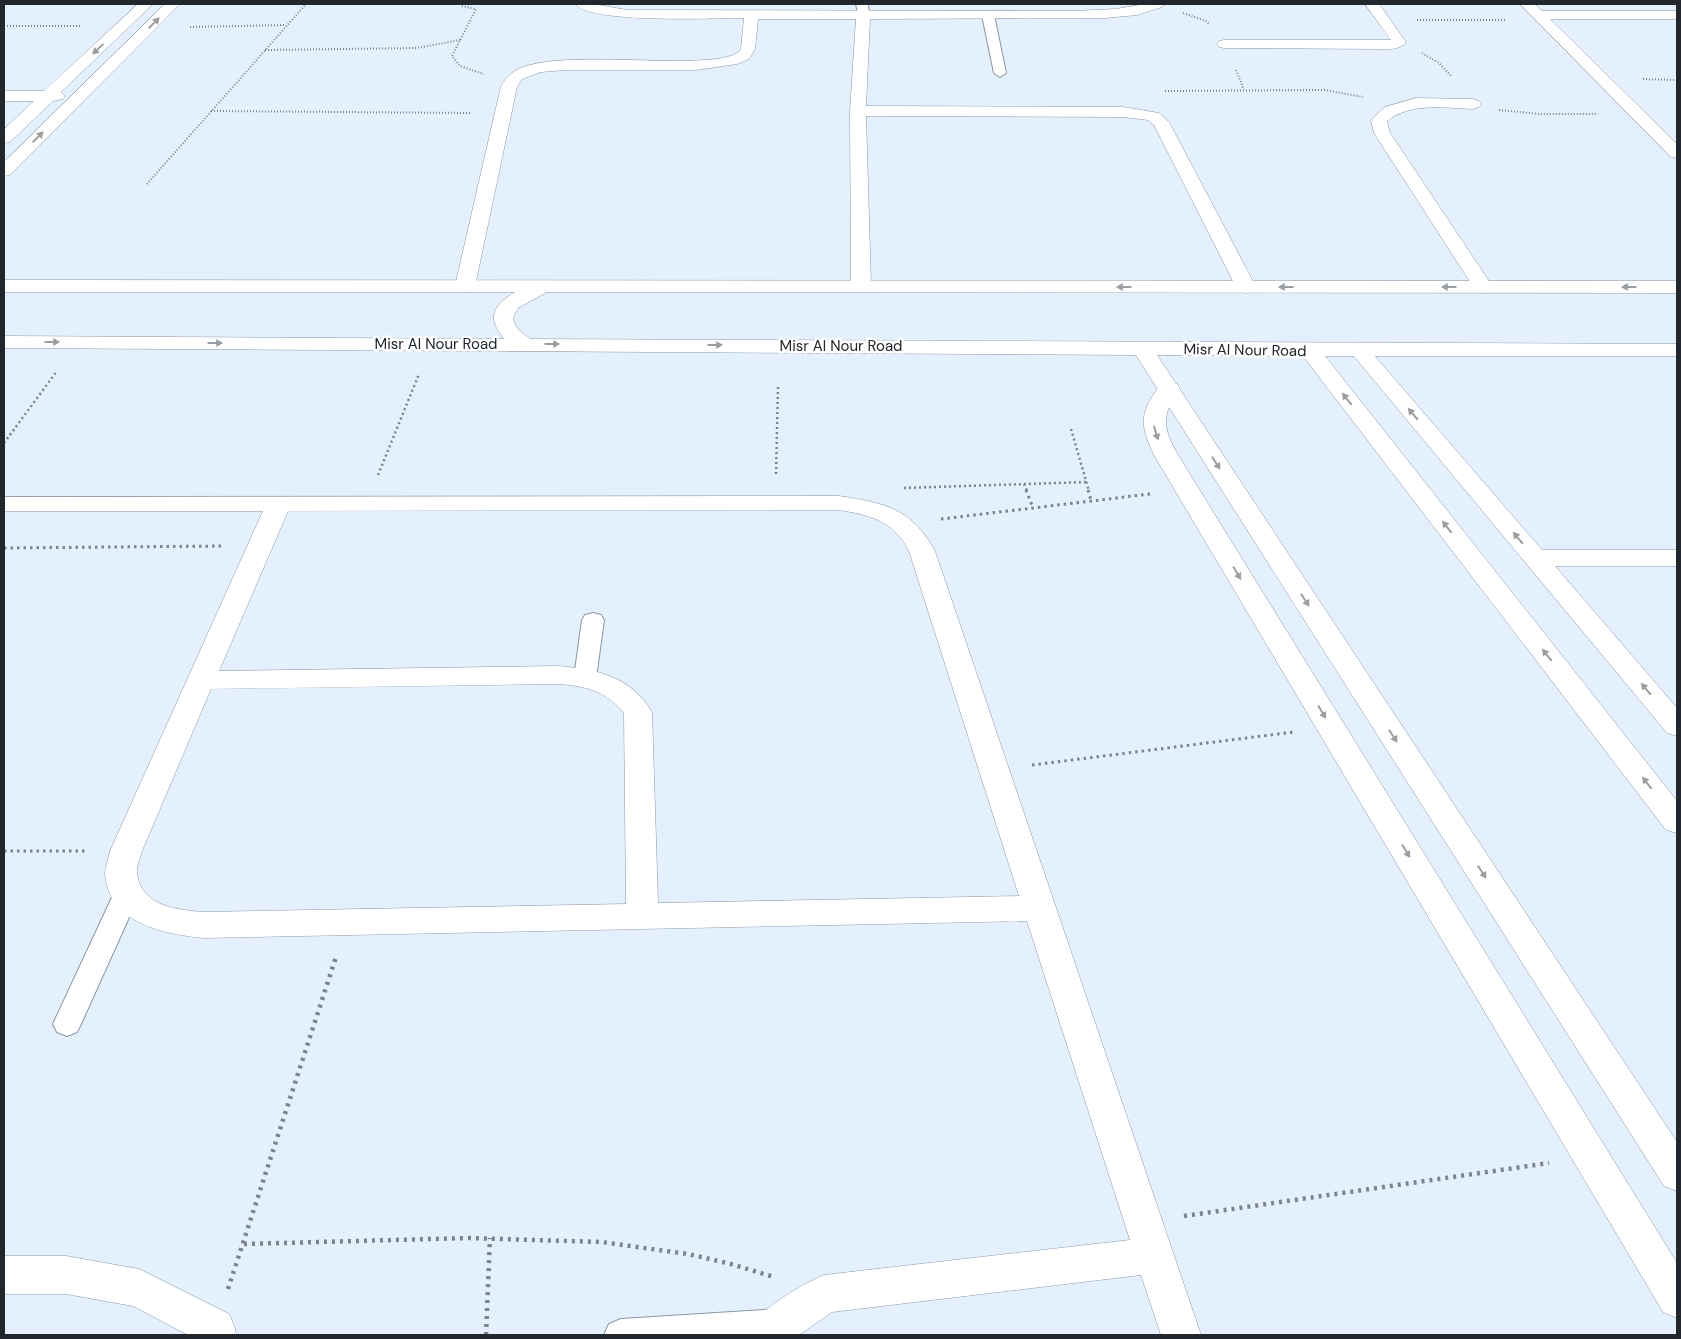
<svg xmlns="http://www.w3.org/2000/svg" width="1681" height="1339" viewBox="0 0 1681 1339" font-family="'DM Sans',sans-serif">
  <rect width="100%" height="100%" fill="#e4f0fd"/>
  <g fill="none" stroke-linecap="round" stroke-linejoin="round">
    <g stroke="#8997a5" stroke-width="2">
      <path id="lane" d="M856 4H868L869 15 867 17H859Z
        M988 12 994 15 1006 73 1000 77 994 73 982 15Z
        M593 613 601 615 604 620 596 678 593 683 585 685 577 683 574 678 582 620 585 615Z
        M127 883 136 886 140 893 81 1024 77 1032 67 1036 57 1032 53 1024 114 893 118 886Z
        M779 1309 791 1314 796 1325 791 1335H604L609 1324 621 1319Z"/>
    </g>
    <g stroke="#8997a5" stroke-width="1">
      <path id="street" d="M138 4H153L61 92 65 96 63 99 53 101 10 142 4 143V129L34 101H4V91H44Z
        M165 4H180L10 175 4 176V162Z
        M575 4H593L627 10 1073 11 1116 9 1145 4H1164L1162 7 1137 15 1105 18 870 19 866 106 1123 107 1159 113 1169 122 1256 287 1253 291 1246 293 1239 291 1236 287 1154 125 1148 120 1123 117 866 116 871 286 868 290 861 292 854 290 851 286 850 111 856 19H758L755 49 749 59 737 64 696 70H565L541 72 522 79 517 87 475 286 472 290 465 292 458 290 455 286 501 86C504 82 507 77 511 74 546 42 724 77 741 49L744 18C715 18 590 24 575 4Z
        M1365 4H1379L1406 42C1401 49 1392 49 1384 49L1224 48 1219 47 1217 44 1219 41 1224 40H1391Z
        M1520 4H1535L1542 11H1677V19H1550L1677 144V158L1671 157Z
        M1416 98 1473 99 1479 101 1481 104 1479 107 1473 109C1444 108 1411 102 1387 121L1390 133 1493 287 1490 291 1483 293 1476 291 1374 133 1371 120 1385 107Z
        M1360 345 1367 347 1542 550H1677V566H1555L1677 708V736L1667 733 1353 355 1350 351 1353 347Z
        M1169 382 1177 384 1180 389C1161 416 1162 426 1178 455L1677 1263V1318L1663 1312 1154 455C1144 434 1138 418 1152 397 1157 389 1160 385 1169 382Z
        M839 496C885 503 911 508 935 551L1201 1335H1161L1141 1275 832 1312 799 1335H750C754 1327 757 1318 764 1312 778 1299 807 1282 824 1275L1130 1240 1027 921 204 938C164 934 109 924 105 874 105 867 109 858 110 851L263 511H4V497ZM839 510C871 515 894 521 909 551L1019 896 658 903 652 712C630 676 599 670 559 666L219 671 288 511ZM559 684C586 686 606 691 624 713L626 904 204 912C178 910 142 907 137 874 136 868 140 858 142 851L211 689Z
        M4 1256H66L139 1269 229 1314 235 1328 236 1335H188L133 1306 66 1294H4Z"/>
    </g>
    <g stroke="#8997a5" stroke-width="1">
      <path id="secondary" d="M4 280 1677 281V293L547 292 518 308 513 318C515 329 522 333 531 339L1677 344V356H1325L1677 801V833L1666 830 1303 356 1157 355 1677 1142V1191L1664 1186 1136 355 4 348V336L504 339C487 318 492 306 515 292H4Z"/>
    </g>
    <path stroke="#7b848d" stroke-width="2" stroke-dasharray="1 2" stroke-linecap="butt" d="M462 4 461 6 476 9 452 56 460 66 484 74
      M1183 13 1206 21 1209 24
      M1417 20H1506
      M4 26H80
      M190 27 286 25
      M265 50 417 48 460 40
      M1422 53 1439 63 1452 77
      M1236 70 1244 90
      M1643 79 1677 80
      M1165 91 1325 90 1363 97
      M1499 110 1540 114H1598
      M211 111 472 113
      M147 184 306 4"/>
    <path stroke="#7b848d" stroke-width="2.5" stroke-dasharray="2 3" stroke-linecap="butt" d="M1071 429 1089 491
      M4 443 57 371
      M776 474 778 386
      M378 475 419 374
      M1024 484 1027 491
      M904 488 1086 482"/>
    <path stroke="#7b848d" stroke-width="3" stroke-dasharray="2.5 4" stroke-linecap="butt" d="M1026 490 1033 508
      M1088 490 1091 500
      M941 519 1150 494
      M4 548 222 546
      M1032 765 1294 732
      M4 851H88"/>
    <path stroke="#7b848d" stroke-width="4.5" stroke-dasharray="3 5" stroke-linecap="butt" d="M1184 1216 1549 1163
      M244 1244 469 1238 601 1242 688 1254 731 1264 774 1277
      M228 1289 336 957
      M486 1335 490 1238"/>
    <use href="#lane" fill="#fff" fill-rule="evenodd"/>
    <use href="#street" fill="#fff" fill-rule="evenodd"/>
    <use href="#secondary" fill="#fff" fill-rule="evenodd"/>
  </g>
  <defs><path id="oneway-solid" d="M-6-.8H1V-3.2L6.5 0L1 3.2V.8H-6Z" transform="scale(1.25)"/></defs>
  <g fill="#9b9ea0">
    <use href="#oneway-solid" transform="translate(154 23) rotate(-45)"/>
    <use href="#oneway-solid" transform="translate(98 49) rotate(137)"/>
    <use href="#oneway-solid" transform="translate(38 137) rotate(-45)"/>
    <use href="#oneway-solid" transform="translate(1124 287) rotate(-180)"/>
    <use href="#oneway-solid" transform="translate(1286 287) rotate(-180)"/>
    <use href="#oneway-solid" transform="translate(1449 287) rotate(-180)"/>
    <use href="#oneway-solid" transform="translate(1629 287) rotate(-180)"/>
    <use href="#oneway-solid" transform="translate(52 342)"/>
    <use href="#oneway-solid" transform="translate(215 343)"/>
    <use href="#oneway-solid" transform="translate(552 344)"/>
    <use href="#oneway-solid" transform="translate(715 345)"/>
    <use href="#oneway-solid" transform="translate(1347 399) rotate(-128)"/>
    <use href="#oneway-solid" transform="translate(1413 414) rotate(-130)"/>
    <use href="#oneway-solid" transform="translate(1156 433) rotate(73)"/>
    <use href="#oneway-solid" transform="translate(1216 463) rotate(57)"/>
    <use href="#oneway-solid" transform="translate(1447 527) rotate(-128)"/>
    <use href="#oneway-solid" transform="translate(1518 538) rotate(-130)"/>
    <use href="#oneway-solid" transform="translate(1237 573) rotate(59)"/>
    <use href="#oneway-solid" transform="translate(1305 600) rotate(57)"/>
    <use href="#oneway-solid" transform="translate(1547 655) rotate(-128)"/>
    <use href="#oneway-solid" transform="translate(1646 689) rotate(-130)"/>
    <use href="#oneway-solid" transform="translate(1322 712) rotate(59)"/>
    <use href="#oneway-solid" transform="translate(1393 736) rotate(57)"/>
    <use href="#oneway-solid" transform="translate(1647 783) rotate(-128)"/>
    <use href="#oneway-solid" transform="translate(1406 851) rotate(59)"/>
    <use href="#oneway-solid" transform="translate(1482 872) rotate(57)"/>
  </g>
  <g text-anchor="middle" stroke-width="5" stroke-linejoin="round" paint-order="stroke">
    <g font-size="15" fill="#21272c" stroke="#fff">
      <text x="436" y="349">Misr Al Nour Road</text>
      <text x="841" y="351">Misr Al Nour Road</text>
      <text transform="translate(1245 350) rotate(1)" y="5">Misr Al Nour Road</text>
    </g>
  </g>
  <rect width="1681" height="1339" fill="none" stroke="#21272c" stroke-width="10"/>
</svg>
